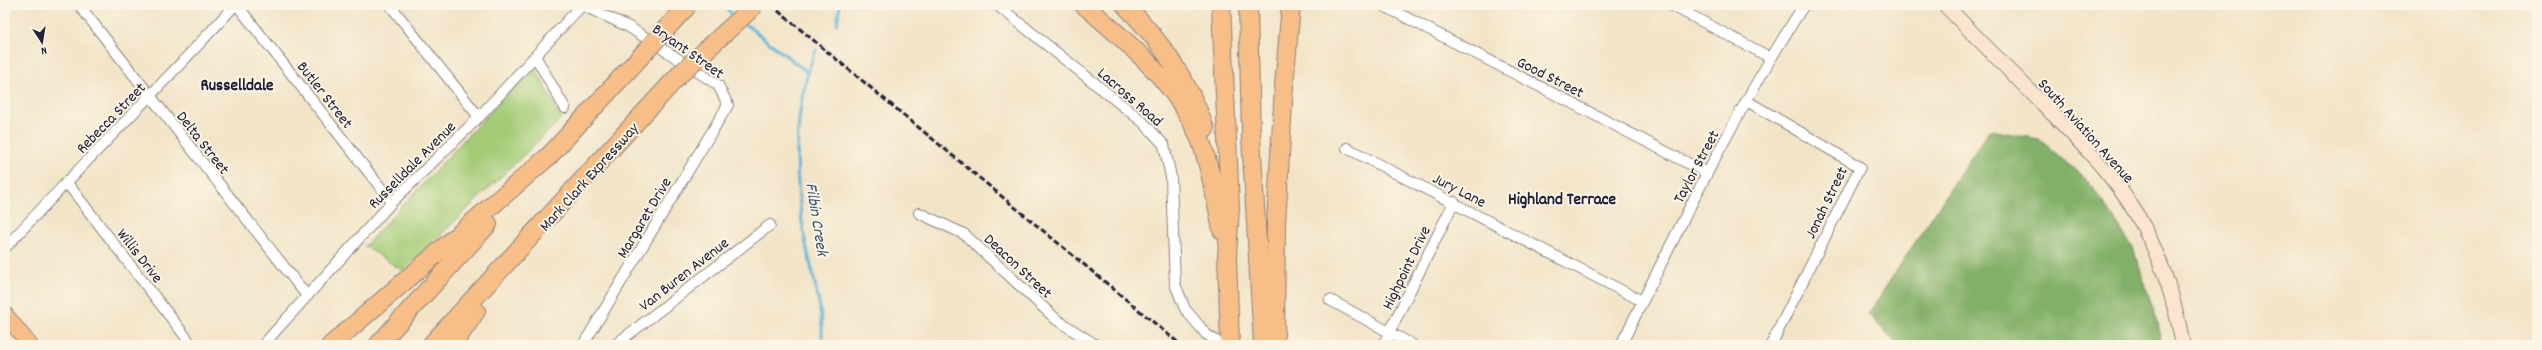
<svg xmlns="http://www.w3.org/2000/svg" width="2542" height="350" viewBox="0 0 2542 350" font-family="Dekko,sans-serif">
  <rect width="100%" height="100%" fill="#fcf5e5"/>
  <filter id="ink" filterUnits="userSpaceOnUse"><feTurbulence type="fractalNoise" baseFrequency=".025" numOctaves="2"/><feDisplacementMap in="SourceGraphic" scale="8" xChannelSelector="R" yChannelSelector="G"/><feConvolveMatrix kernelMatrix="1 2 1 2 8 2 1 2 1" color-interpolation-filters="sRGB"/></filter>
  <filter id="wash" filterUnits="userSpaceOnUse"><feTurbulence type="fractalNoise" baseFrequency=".012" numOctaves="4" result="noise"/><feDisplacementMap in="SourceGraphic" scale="16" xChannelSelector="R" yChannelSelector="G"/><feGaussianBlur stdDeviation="0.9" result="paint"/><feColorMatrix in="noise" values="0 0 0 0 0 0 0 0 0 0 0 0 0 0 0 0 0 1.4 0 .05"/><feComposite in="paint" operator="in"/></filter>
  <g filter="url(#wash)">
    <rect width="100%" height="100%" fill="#f2e4c7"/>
    <path fill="#a4cc77" stroke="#637759" d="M530 69 536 70 562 118 403 271 365 246Z"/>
    <path fill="#83b068" stroke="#526952" d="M1989 130 2039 139 2089 182 2133 248 2155 315 2162 345H1898L1868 314Z"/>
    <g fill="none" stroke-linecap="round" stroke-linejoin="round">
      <path stroke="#5cb3d9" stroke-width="3" d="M721 5 735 16
        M744 23 807 72
        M837 24 840 5
        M816 50C792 107 794 180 805 240 812 275 824 309 822 345"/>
    </g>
  </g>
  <g filter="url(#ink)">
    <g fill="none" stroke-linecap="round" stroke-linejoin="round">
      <g stroke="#8a8381" stroke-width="12">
        <path id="street" d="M79 5 307 296
          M237 5 392 202
          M390 5 479 117
          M582 5 629 27 718 85 728 105 583 345
          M997 5 1143 122 1164 145 1171 177 1175 284 1185 309 1206 334 1222 345
          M1382 5 1707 173
          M1671 5 1771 58
          M535 56 565 108
          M1747 101 1860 167 1771 345
          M1347 148 1642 301
          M67 183 192 345
          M919 213 964 234 1057 320 1096 345
          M5 248C80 166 160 88 235 5
          M1330 300 1413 345
          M263 345 392 202 479 117 582 5
          M615 345 770 225
          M1383 345 1454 202
          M1621 345C1678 230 1734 113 1804 5"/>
      </g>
      <g stroke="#8a8381" stroke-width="16">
        <path id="secondary" d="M1945 5C1978 39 2012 73 2045 106 2083 145 2123 184 2147 233 2165 269 2176 306 2183 345"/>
      </g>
      <g stroke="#8a8381" stroke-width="17">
        <path id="primary" d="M5 314 30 345"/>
      </g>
      <g stroke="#8a8381" stroke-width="20">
        <path id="highway" d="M1084 5C1128 43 1180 85 1201 142 1211 170 1216 200 1222 230
          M1125 5C1160 40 1189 82 1205 129
          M1221 5 1230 207 1227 256 1230 345
          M1248 5 1251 136 1263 345
          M331 345 549 156
          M378 345 488 224
          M431 345 680 74
          M453 345 476 311
          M1275 345 1276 224 1284 86 1291 5"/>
      </g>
      <use href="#street" stroke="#fff" stroke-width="10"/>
      <use href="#secondary" stroke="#fce5cf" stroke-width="14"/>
      <use href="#primary" stroke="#f7be87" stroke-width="15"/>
      <use href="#highway" stroke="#f7be87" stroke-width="18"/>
      <path stroke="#22223b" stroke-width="3" stroke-dasharray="6 3" stroke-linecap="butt" d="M771 5 1181 345"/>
      <g stroke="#8a8381" stroke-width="20" stroke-linecap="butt">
        <path id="highway-bridge" d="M680 74 755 5
          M549 156 688 5"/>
      </g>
      <use href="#highway-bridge" stroke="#f7be87" stroke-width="18"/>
    </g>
  </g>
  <g text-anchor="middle" stroke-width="4" stroke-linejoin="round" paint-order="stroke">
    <g font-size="16" fill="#22223b" stroke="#fcf5e5">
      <text transform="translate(689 50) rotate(35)" y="6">Bryant Street</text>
      <text transform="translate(1551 76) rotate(27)" y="6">Good Street</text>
      <text transform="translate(326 94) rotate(52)" y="6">Butler Street</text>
      <text transform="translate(1131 96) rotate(41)" y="6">Lacross Road</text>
      <text transform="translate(110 117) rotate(-46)" y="6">Rebecca Street</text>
      <text transform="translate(2087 130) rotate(48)" y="6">South Aviation Avenue</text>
      <text transform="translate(204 142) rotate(52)" y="6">Delta Street</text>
      <text transform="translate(411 164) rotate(-45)" y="6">Russelldale Avenue</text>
      <text transform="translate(1695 166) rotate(-62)" y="6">Taylor Street</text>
      <text transform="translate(588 176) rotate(-48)" y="6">Mark Clark Expressway</text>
      <text transform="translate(1460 189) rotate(27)" y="6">Jury Lane</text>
      <text transform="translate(1825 202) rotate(-64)" y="6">Jonah Street</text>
      <text transform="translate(643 217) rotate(-59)" y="6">Margaret Drive</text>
      <text transform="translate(141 255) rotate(52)" y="6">Willis Drive</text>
      <text transform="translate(1019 265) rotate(43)" y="6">Deacon Street</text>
      <text transform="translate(1405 267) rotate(-64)" y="6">Highpoint Drive</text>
      <text transform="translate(683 273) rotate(-38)" y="6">Van Buren Avenue</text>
    </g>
    <g font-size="17" font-weight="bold" fill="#22223b" stroke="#fcf5e5">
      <text x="237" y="90">Russelldale</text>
      <text x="1562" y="204">Highland Terrace</text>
    </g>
    <g font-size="17" font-style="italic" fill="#365572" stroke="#fcf5e5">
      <text transform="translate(818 219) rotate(81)" y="6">Filbin Creek</text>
    </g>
  </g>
  <rect width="2542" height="350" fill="none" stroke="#fcf5e5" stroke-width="20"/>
  <g transform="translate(42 42) rotate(168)" stroke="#fcf5e5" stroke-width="3" paint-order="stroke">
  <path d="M0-3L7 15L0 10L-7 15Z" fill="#22223b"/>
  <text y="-6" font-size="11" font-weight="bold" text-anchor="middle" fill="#22223b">N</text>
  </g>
</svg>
